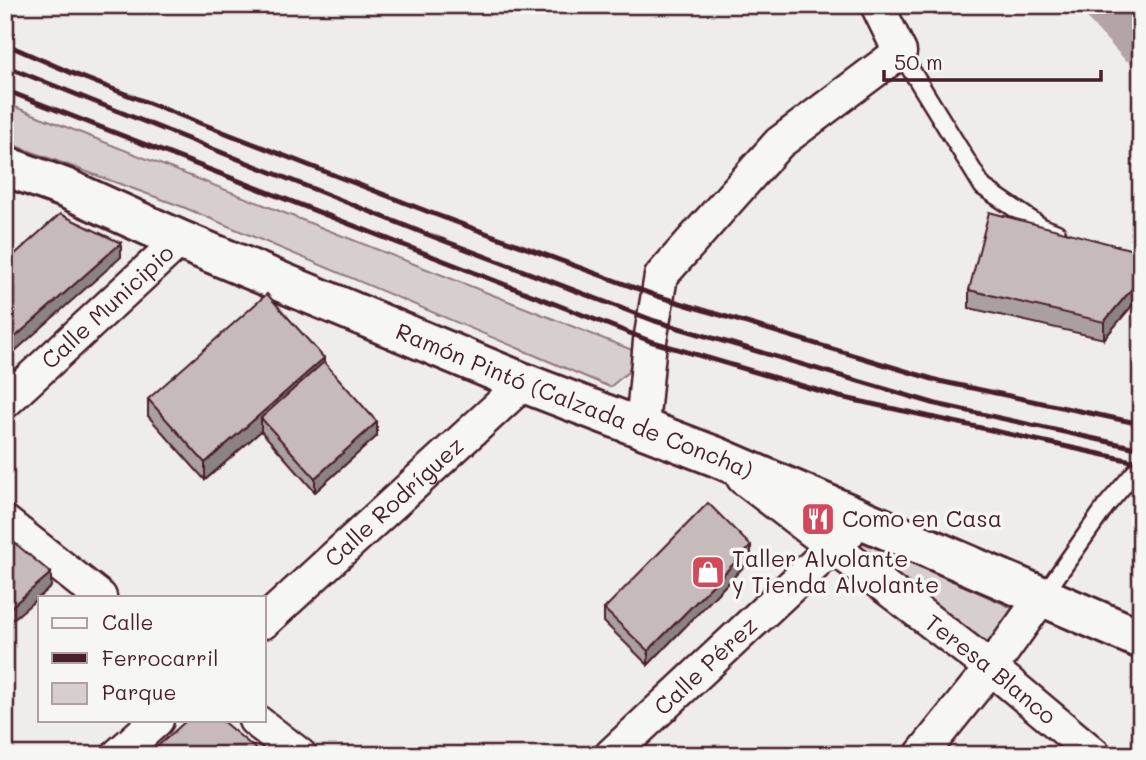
<svg xmlns="http://www.w3.org/2000/svg" width="1146" height="760" viewBox="0 0 1146 760" font-family="Mali,sans-serif">
  <rect width="100%" height="100%" fill="#efedea"/>
  <filter id="ink" filterUnits="userSpaceOnUse"><feTurbulence type="fractalNoise" baseFrequency=".0143" numOctaves="2"/><feDisplacementMap in="SourceGraphic" scale="14" xChannelSelector="R" yChannelSelector="G"/><feConvolveMatrix kernelMatrix="1 2 1 2 8 2 1 2 1" color-interpolation-filters="sRGB"/></filter>
  <g filter="url(#ink)">
    <path fill="#d7cfce" stroke="#90777c" stroke-width="2" d="M5 103 635 351 628 372 610 387 183 207 5 142Z
      M863 540 1017 610 987 647 854 548Z"/>
    <g fill="none" stroke-linecap="round" stroke-linejoin="round">
      <path stroke="#b4a4a5" stroke-width="52" d="M1110 5 1141 39"/>
      <g stroke="#4a1f2b" stroke-width="21">
        <path id="lane" d="M900 52 983 187 1042 227 1057 233
          M1043 596 1106 506 1141 465"/>
      </g>
      <g stroke="#4a1f2b" stroke-width="37">
        <g id="street">
          <path id="s1" d="M5 402 180 240"/>
          <path d="M642 427 650 341 661 276 779 143 900 52 877 5"/>
          <path id="s2" d="M743 478 991 668 1095 755"/>
          <path d="M5 522 100 597"/>
          <path id="s3" d="M264 622 524 383"/>
          <path d="M255 720 300 755"/>
          <path d="M118 755 157 720"/>
          <path id="s4" d="M611 755 848 533"/>
          <path d="M921 755 991 668 1041 598"/>
        </g>
      </g>
      <g stroke="#4a1f2b" stroke-width="44">
        <g id="secondary">
          <path id="s5" d="M5 166 65 188 180 240 524 383 717 457 1141 639"/>
        </g>
      </g>
      <use href="#lane" stroke="#f6f6f2" stroke-width="16"/>
      <use href="#street" stroke="#f6f6f2" stroke-width="32"/>
      <use href="#secondary" stroke="#f6f6f2" stroke-width="38"/>
      <path stroke="#4a1f2b" stroke-width="5" d="M5 44 74 74 434 214 657 296 939 381 1141 424
        M5 66 421 232 655 321 936 404 1141 449
        M5 90 650 341 840 397 1141 463"/>
    </g>
    <path fill="#aaa0a1" stroke="#4a1f2b" stroke-width="2" d="M1141 252V295L1104 339 969 308V290Z
      M324 362 377 436 315 492 261 431 205 480 148 416V399Z
      M751 559 648 665 604 622V609Z"/>
    <path fill="#8b8283" stroke="#4a1f2b" stroke-width="2" d="M121 243V257L5 360V346Z
      M1141 278V295L1104 339V322Z
      M324 358V375L261 418V431L205 480V463Z
      M377 422V436L315 492V478Z
      M751 546V559L648 665V651Z
      M51 573V587L5 626V612Z"/>
    <path fill="#c6babb" stroke="#4a1f2b" stroke-width="2" d="M989 212 1141 252V278L1104 322 969 290Z
      M60 214 121 243 5 346V263Z
      M267 294 324 358 205 463 148 399Z
      M324 362 377 422 315 478 261 418Z
      M708 503 751 546 648 651 604 609Z
      M5 535 51 573 5 612Z
      M187 720H221L263 755H148Z"/>
  </g>
  <defs>
    <g id="restaurant-square" transform="scale(1.75)"><rect x="-9" y="-9" width="18" height="18" rx="4" fill="#d1495b" stroke="#f6f6f2"/><path d="M-5-6h1v4h1v-4h1v4h1v-4h1v5L-1.5 .5V6h-2V.5L-5-1ZM5-6V6H3V1.5H1.5Q1.5-4 5-6Z" fill="#fff"/></g>
    <g id="shop-square" transform="scale(1.75)"><rect x="-9" y="-9" width="18" height="18" rx="4" fill="#d1495b" stroke="#f6f6f2"/><path d="M-5-2.5h2.3a2.7 3.5 0 0 1 5.4 0H5L5.5 6h-11ZM-1.5-2.5h3a1.5 2.3 0 0 0-3 0Z" fill="#fff"/></g>
  </defs>
  <g fill-rule="evenodd">
    <use href="#restaurant-square" x="818" y="519"/>
    <use href="#shop-square" x="708" y="572"/>
  </g>
  <g text-anchor="middle" stroke-width="7" stroke-linejoin="round" paint-order="stroke">
    <g font-size="23" fill="#4a1f2b" stroke="#f6f6f2">
      <text dy="8" stroke="none"><textPath href="#s1" startOffset="140">Calle Municipio</textPath></text>
      <text dy="8" stroke="none"><textPath href="#s5" startOffset="616">Ramón Pintó (Calzada de Concha)</textPath></text>
      <text dy="8" stroke="none"><textPath href="#s3" startOffset="177">Calle Rodríguez</textPath></text>
      <text dy="8" stroke="none"><textPath href="#s4" startOffset="130">Calle Pérez</textPath></text>
      <text dy="8" stroke="none"><textPath href="#s2" startOffset="313">Teresa Blanco</textPath></text>
    </g>
    <g font-size="23" fill="#4a1f2b" stroke="#f6f6f2" text-anchor="start">
      <text x="842" y="527">Como en Casa</text>
      <text x="732" y="567">Taller Alvolante<tspan x="732" dy="26">y Tienda Alvolante</tspan></text>
    </g>
  </g>
  <rect width="1146" height="760" fill="none" stroke="#f6f6f2" stroke-width="28"/>
  <rect x="14" y="14" width="1118" height="732" fill="none" stroke="#4a1f2b" stroke-width="2.5" filter="url(#ink)"/>
  <rect x="38" y="596" width="228" height="126" fill="#f6f6f2" stroke="#b1a0a2" stroke-width="2"/>
  <rect x="52" y="618" width="35" height="10" fill="#f6f6f2" stroke="#b1a0a2" stroke-width="2"/>
  <text x="102" y="630" font-size="21" fill="#4a1f2b">Calle</text>
  <rect x="52" y="653" width="35" height="10" fill="#4a1f2b" stroke="#b1a0a2" stroke-width="2"/>
  <text x="102" y="666" font-size="21" fill="#4a1f2b">Ferrocarril</text>
  <rect x="52" y="683" width="35" height="21" fill="#d7cfce" stroke="#b1a0a2" stroke-width="2"/>
  <text x="102" y="700" font-size="21" fill="#4a1f2b">Parque</text>
  <path d="M884 70v10h217v-10" fill="none" stroke="#4a1f2b" stroke-width="3.5"/>
  <text x="894" y="70" font-size="21" fill="#4a1f2b" stroke="#f6f6f2" stroke-width="5" paint-order="stroke">50 m</text>
</svg>
